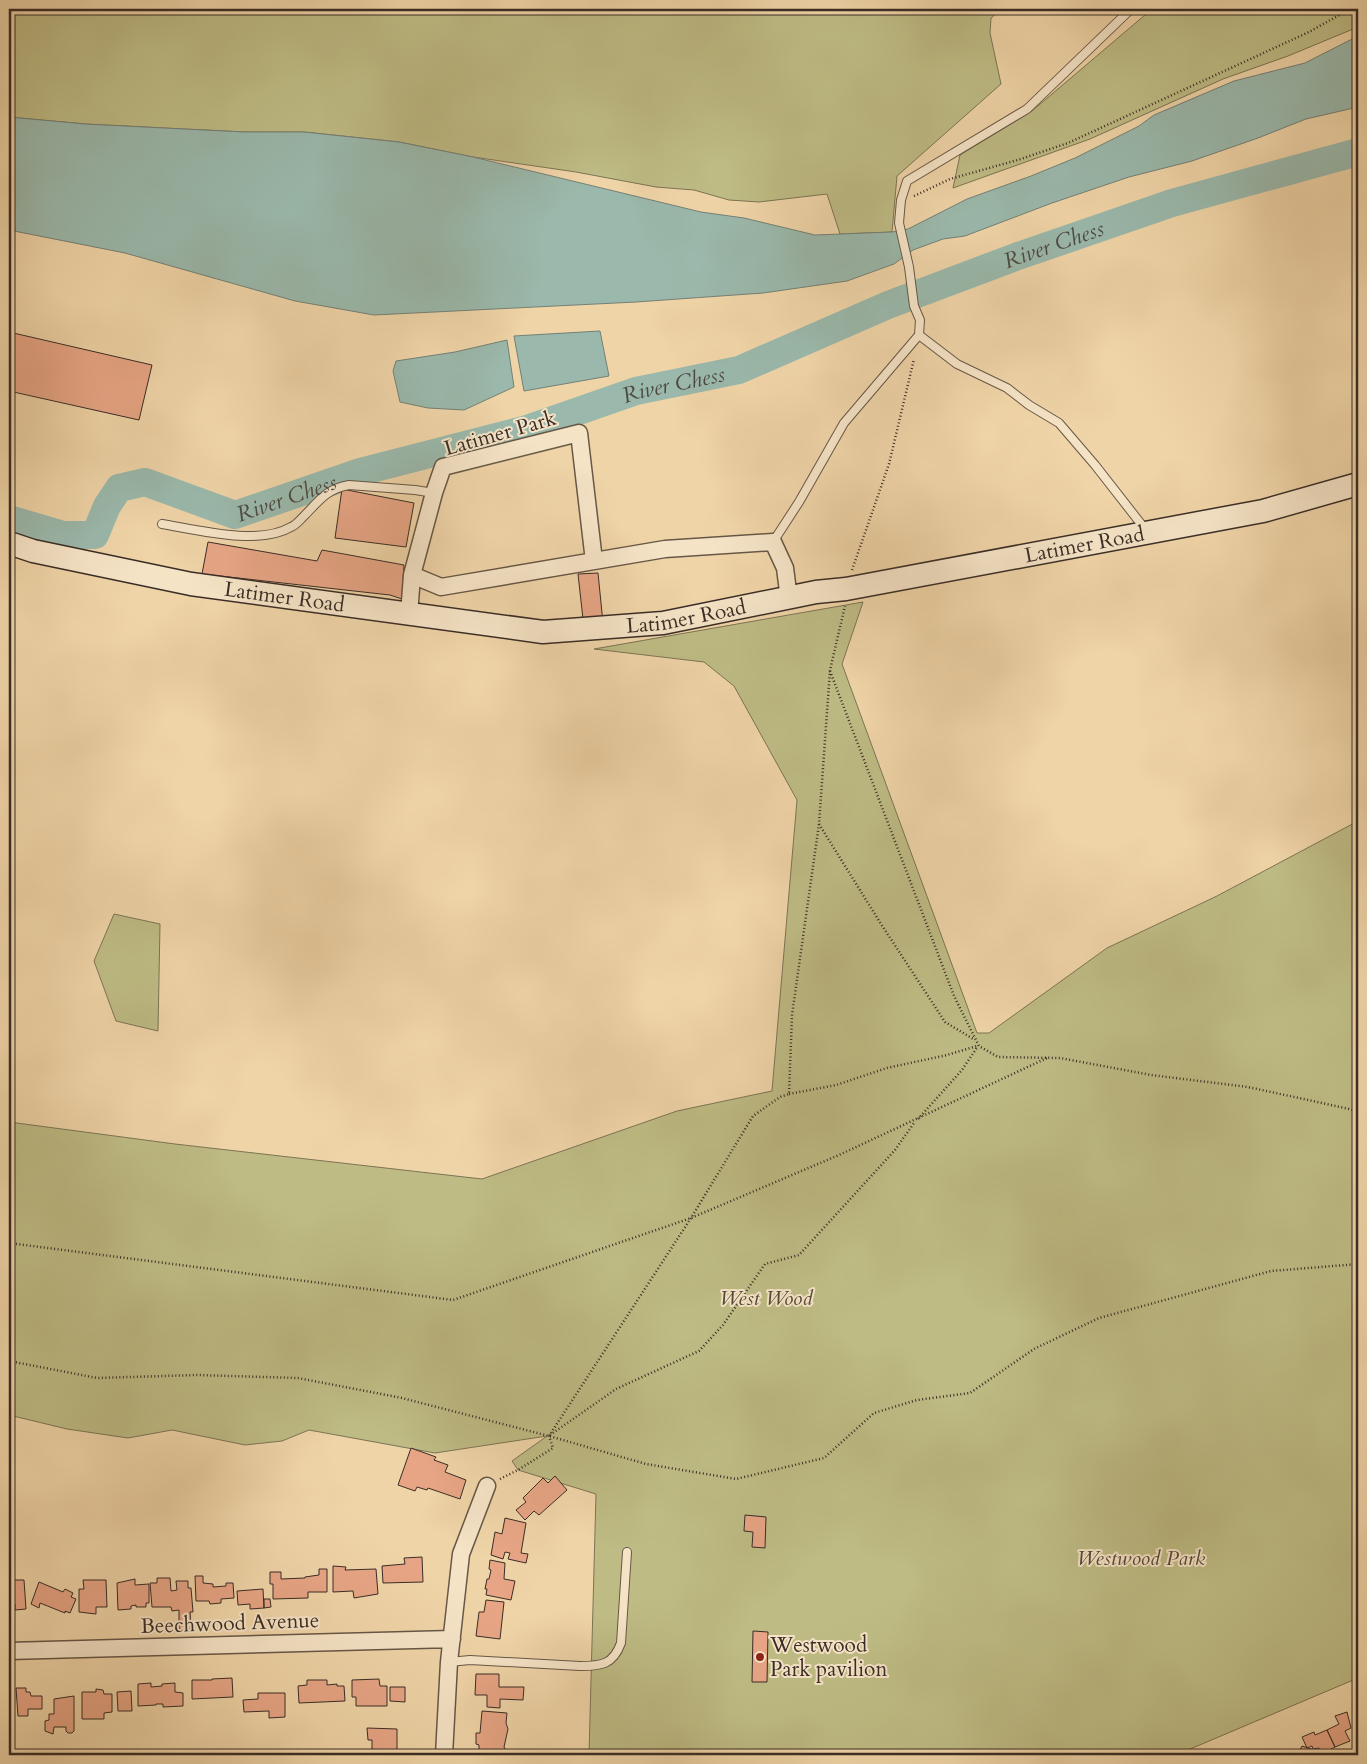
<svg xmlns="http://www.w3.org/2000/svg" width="1367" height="1764" viewBox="0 0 1367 1764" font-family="Cardo,serif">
  <rect width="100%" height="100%" fill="#efd4a7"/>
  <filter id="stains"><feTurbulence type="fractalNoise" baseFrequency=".004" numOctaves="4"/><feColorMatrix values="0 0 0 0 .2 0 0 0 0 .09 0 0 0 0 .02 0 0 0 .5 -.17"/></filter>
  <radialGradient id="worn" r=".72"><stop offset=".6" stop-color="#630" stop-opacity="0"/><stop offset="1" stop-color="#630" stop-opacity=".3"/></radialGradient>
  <path fill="#bebb84" stroke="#7c7455" d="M9 9H1002L991 18 990 33 1001 84 897 176 892 232 840 234 827 194 759 202 729 200 694 190 656 187 576 172 473 157 399 142 304 132H244L85 124 9 117Z
    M1152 9H1358V27L1288 56 1223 79 1090 139 953 188 960 155 1032 111Z
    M863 602 842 664 977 1033H989L1107 948 1217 896 1358 821V1678L1176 1755H589L596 1494 518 1470 512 1461 547 1436 435 1453 309 1430 282 1441 245 1445 172 1430 128 1438 67 1429 9 1415V1122L175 1144 482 1179 677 1111 772 1091 797 800 734 686 704 662 594 649Z
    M114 914 160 924 158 1031 116 1021 94 961Z"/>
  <path fill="#9ab8ab" stroke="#748076" d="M1358 36V107L1306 119 1258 138 1192 161 1129 177 1052 203 965 236 943 239 913 250 894 264 847 281 763 293 636 302 374 315 295 301 125 253 9 230V117L85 124 244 132H304L399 142 473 157 701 212 744 218 815 235 892 232 908 229 967 199 1031 176 1075 158 1139 126 1154 115 1234 81 1305 63Z
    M600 331 609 376 524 391 514 336Z
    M507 340 514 387 464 410 428 408 400 402 393 371 396 361 455 352Z"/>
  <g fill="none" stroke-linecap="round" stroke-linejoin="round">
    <path stroke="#9ab8ab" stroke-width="28" id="s1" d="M9 519 63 535H95L107 506 119 488 145 482 235 515 360 472 527 429 636 391 739 370 888 305 1018 256 1172 203 1358 152"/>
  </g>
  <path fill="#e7a585" stroke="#3a2d26" d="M9 332 152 365 139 420 9 391Z
    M342 489 414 503 406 547 335 538Z
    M208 542 317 561 322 550 404 565 402 599 390 595 202 574Z
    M598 573 603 623 583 619 578 574Z
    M411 1448 436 1457 434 1460 448 1465 445 1472 466 1480 460 1499 428 1488 427 1490 417 1487 415 1491 398 1485Z
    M555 1476 567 1490 539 1515 534 1511 525 1520 516 1510 526 1502 523 1498 543 1478 548 1483Z
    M745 1515 766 1517 765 1548 752 1547 753 1532 744 1531Z
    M505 1518 526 1523 521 1553 528 1554 526 1563 508 1559 510 1553 505 1552 503 1559 491 1555 495 1532 502 1534Z
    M422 1557 423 1582 383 1583 382 1566 405 1564 404 1558Z
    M490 1560 505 1563 504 1579 515 1581 511 1600 486 1595 487 1589H485L487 1579H489L491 1570 489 1569Z
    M333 1566 346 1567 345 1570 376 1569 378 1594 354 1598 353 1591 333 1592Z
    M319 1569H327V1592H308V1598L273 1599V1584H270V1572H281V1579L305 1578V1577L319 1575Z
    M195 1576H203V1583L213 1584V1587L226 1586V1583H233L234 1598 221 1599V1603L210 1604 209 1601H196Z
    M157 1578H170L171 1591 177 1590 176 1581H188V1588H191L193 1612H190L191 1628 179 1629V1610L172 1611 171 1607H152L150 1583H157Z
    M135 1579V1585L149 1584V1603H146V1607H136V1605L131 1606V1609L118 1610 117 1583Z
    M10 1580H24L26 1609 15 1610V1604H9Z
    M83 1580H106L107 1607H96V1614L79 1612V1589H84Z
    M39 1582 63 1592 65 1589 73 1593 71 1597 76 1599 70 1613 65 1611V1613L40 1603 39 1608 31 1604Z
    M263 1589 264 1608 250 1609V1604L238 1605 237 1591Z
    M264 1599H270L271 1607 264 1608Z
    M486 1600 504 1602 500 1639 476 1636 479 1612H484Z
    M753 1631 768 1632 767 1682H752Z
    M476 1674H499V1687H524L523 1700 500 1699V1708L487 1707V1695H475Z
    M232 1678 233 1697 192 1699V1680H212V1679Z
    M379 1679 380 1686H387V1706H356V1697H352V1680Z
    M307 1680H327V1685L337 1684V1686H344L345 1701 299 1703 298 1686 307 1685Z
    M151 1683V1687L162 1686V1684L175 1683V1692L183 1693V1706L163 1707V1704H156V1705L138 1706V1684Z
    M390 1687H405V1702L390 1701Z
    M16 1688H26V1692H30L31 1696H42V1709H28V1716H18Z
    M96 1689 103 1690 104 1694H112V1712L104 1713V1719H82V1692H96Z
    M131 1691 132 1711H118L117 1692Z
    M258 1693H285V1717L269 1718V1711L244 1712 243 1700 258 1699Z
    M74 1696V1731L72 1733H68L66 1731V1727H54L53 1734 45 1731V1721L49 1720V1714H54V1699Z
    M482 1711 507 1713 506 1723 508 1729 504 1747 507 1752 504 1755H479V1745L476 1744V1733H480Z
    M1347 1712 1351 1728 1345 1731 1350 1741 1335 1747 1327 1730 1339 1724 1335 1716Z
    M367 1728 397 1729V1755H372V1740H368Z
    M1327 1730 1335 1747 1322 1754 1319 1748 1313 1749 1312 1746 1307 1748 1302 1737 1314 1732 1315 1735Z
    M1302 1746 1314 1750 1311 1755 1299 1752Z"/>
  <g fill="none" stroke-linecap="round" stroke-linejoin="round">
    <g stroke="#675746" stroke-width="10">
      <path id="lane" d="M919 335 957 364 1007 388 1029 405 1059 423 1095 465 1145 529
        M162 524C198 530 259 546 291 527 296 525 299 521 303 517 319 501 326 489 349 485L415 490 434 493
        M773 542 799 502 844 423 919 335 920 320 914 306 909 267 899 223 901 200 907 181 1027 109 1131 9
        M449 1662 470 1660 580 1666C601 1666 613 1665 621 1643L627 1552"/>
    </g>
    <g stroke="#675746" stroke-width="19">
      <path id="street" d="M594 561 579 433 443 467 434 493 412 575 441 587 665 549 773 542 785 568 789 599
        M409 615 412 575
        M9 1651 452 1639
        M444 1755 449 1662 461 1554 487 1486"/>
    </g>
    <g stroke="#3a2d26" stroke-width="25">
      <g id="secondary">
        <path id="s2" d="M9 543 33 551 191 584 543 632 663 623 816 592 846 589 1263 511 1358 484"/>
      </g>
    </g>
    <path stroke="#3a2d26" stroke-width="2.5" stroke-dasharray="1 2.5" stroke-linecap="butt" d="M914 196 950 179 1021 159 1068 143 1309 32 1350 9
      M852 570 889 464 914 359
      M830 671 954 996 979 1046 998 1057 1060 1058 1151 1075 1248 1087 1354 1110 1358 1112
      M819 824 881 924 945 1022 975 1040
      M789 1094 836 1085 887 1068 947 1055 977 1046
      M918 1119 962 1070 978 1046
      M9 1243 453 1300 691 1218 839 1155 1047 1058
      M9 1361 97 1378 197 1375 298 1378 402 1398 549 1436 646 1464 736 1479 824 1458 874 1413 917 1400 970 1393 1034 1349 1099 1318 1271 1271 1358 1264
      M550 1435 616 1389 699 1351 723 1325 765 1264 799 1255 895 1150 914 1123
      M549 1436 691 1218 753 1116 780 1097 789 1094 792 1015 819 824 830 670 845 606
      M500 1479 518 1470 553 1448 549 1436"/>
    <use href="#lane" stroke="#f5e3c6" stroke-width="8"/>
    <use href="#street" stroke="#f5e3c6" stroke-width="16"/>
    <use href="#secondary" stroke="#f5e3c6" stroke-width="22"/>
  </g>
  <circle fill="#8f2418" stroke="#f5e3c6" stroke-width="2" cx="760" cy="1657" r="5"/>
  <g text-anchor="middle" stroke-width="4" stroke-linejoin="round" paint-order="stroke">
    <g font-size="21" fill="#3a2d26" stroke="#f5e3c6">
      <text transform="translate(500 433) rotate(-16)" y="7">Latimer Park</text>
      <text dy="7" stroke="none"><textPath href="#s2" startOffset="1091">Latimer Road</textPath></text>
      <text dy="7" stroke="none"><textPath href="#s2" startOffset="281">Latimer Road</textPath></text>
      <text dy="7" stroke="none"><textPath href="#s2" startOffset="686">Latimer Road</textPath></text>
      <text transform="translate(230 1623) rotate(-2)" y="7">Beechwood Avenue</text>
    </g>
    <g font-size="21" font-style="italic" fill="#544939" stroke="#f5e3c6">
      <text x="766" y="1305">West Wood</text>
      <text x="1141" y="1565">Westwood Park</text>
    </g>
    <g font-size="21" fill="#3a2d26" stroke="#f5e3c6" text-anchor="start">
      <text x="770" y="1652">Westwood<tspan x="770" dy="24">Park pavilion</tspan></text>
    </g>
    <g font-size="22" font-style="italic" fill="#4d4941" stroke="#f5e3c6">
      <text dy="8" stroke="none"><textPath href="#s1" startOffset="1128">River Chess</textPath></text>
      <text dy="8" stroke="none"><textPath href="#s1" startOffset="722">River Chess</textPath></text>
      <text dy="8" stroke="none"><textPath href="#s1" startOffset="318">River Chess</textPath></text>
    </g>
  </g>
  <rect width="1367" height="1764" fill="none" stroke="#efd4a7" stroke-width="30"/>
  <rect x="10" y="10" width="1347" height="1744" fill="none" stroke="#3a2d26" stroke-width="2.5"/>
  <rect x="15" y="15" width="1337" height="1734" fill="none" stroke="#3a2d26"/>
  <rect width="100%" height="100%" filter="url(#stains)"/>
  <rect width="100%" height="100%" fill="url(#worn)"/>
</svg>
